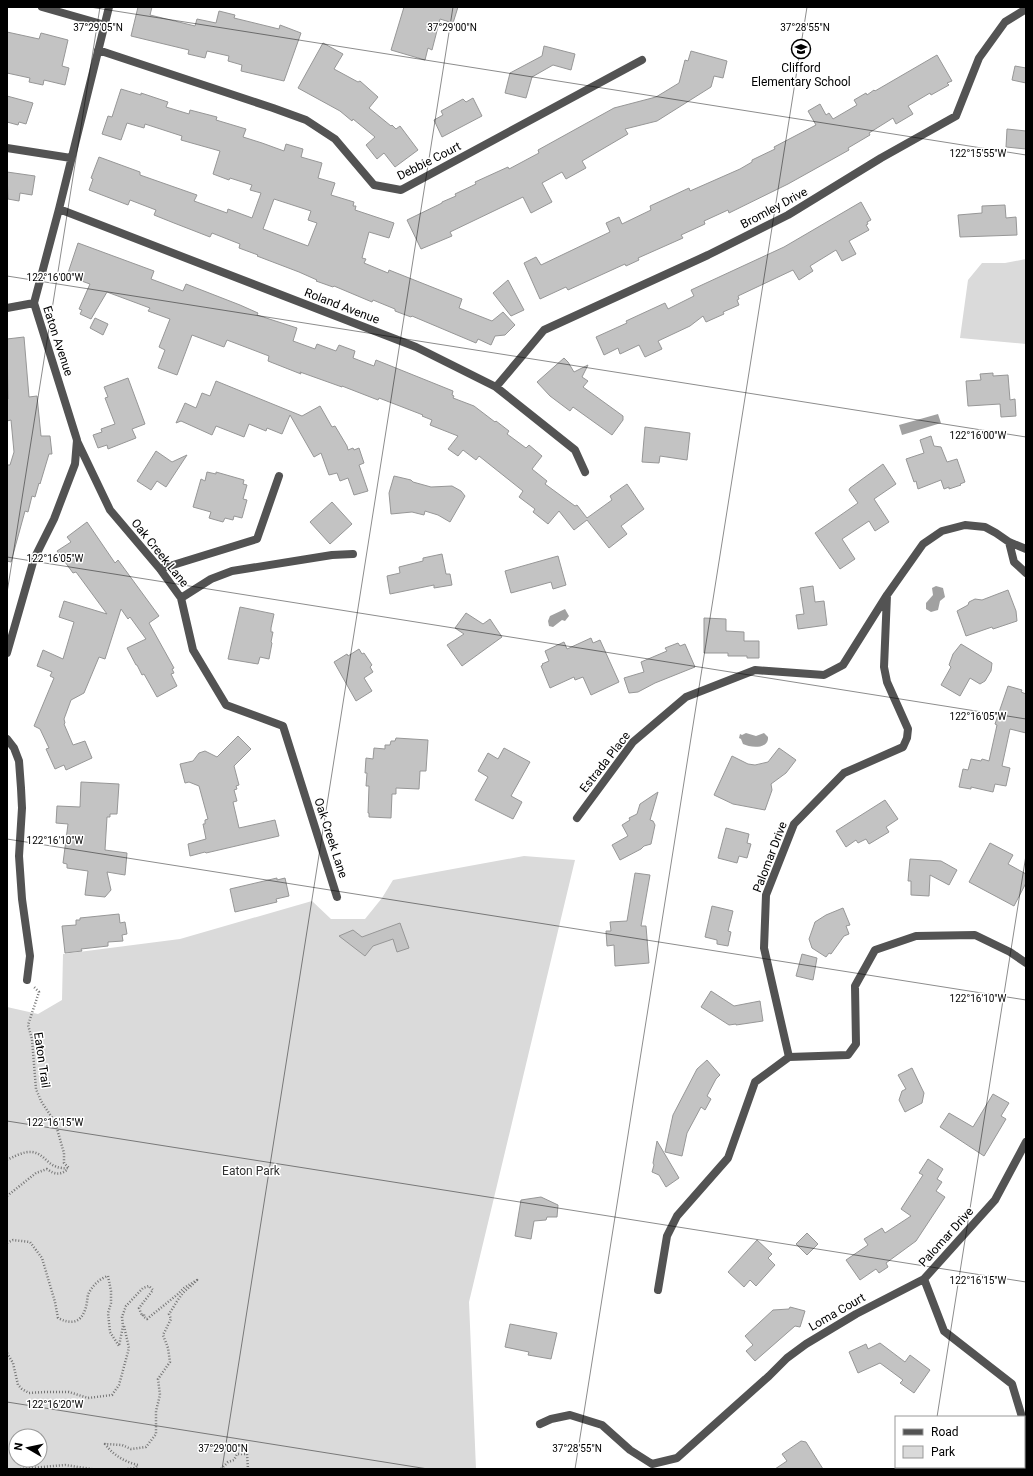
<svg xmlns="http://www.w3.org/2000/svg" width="1033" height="1476" viewBox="0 0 1033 1476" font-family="Roboto,sans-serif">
  <rect width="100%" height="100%" fill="#fff"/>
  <path fill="#dadada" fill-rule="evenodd" d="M1026 259V344L960 338 968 280 982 263H1005Z
    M524 856 575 860 469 1302 476 1469H7V1007L38 1014 62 1000 63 954 180 939 312 901 331 919H365L382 898 393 880ZM16 1436H40V1460H16Z"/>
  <path fill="#a1a1a1" d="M938 414 941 423 902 435 899 425Z
    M936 586 943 588 945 597 940 601 938 610 931 612 926 609V603L933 595 932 588Z
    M565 609 569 616 565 621 562 620 553 627 549 626 548 621 550 616Z
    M746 733 756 736 764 733 768 737C769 749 751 748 743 744L741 739 739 738 740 734 742 735Z"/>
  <path fill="#c3c3c3" stroke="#979797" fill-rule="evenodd" d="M138 7H152L150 15 195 26 197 19 216 23 219 11 235 15 234 18 279 29 280 25 301 33 284 81 241 71 242 65 228 61 229 56 207 51 205 58 188 54 189 50 131 36Z
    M404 7H458L453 23 440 19 432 50 428 48 425 60 391 50Z
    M7 32 39 39 41 33 68 40 62 66 69 68 65 85 44 80 43 85 29 82 30 78 7 73Z
    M323 43 343 54 334 69 358 82 360 81 378 97 369 108 391 126 392 125 396 129 400 126 418 150 395 167 384 153 377 159 366 145 375 137 353 119 352 121 340 111 298 88Z
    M544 46 575 54 571 70 553 65 532 77 526 98 505 93 510 73 542 56Z
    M691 51 727 61 723 78 714 76 711 87 657 121 625 129 628 134 582 161 586 168 566 179 562 172 542 183 552 202 531 213 523 197 450 232 452 236 421 249 407 220 442 203V202L456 196 455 194 476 184 475 182 508 167 509 169 539 153 538 150 614 108 656 97 679 83 685 60 688 61Z
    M937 55 952 81 947 83 949 85 931 95 930 93 908 106 913 114 896 124 893 118 869 133 870 135 848 148 849 150 788 184 729 213 728 210 704 221 705 224 681 235 683 238 638 258 639 260 626 266 625 264 568 290 566 287 540 299 524 263 536 257 541 265 610 232 606 223 619 217 622 224 651 210 650 206 674 195 689 188 690 191 740 169 752 162V160L775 149 774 147 816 125 808 111 820 104 826 115 829 113 833 119 857 105 854 100 866 93 867 95 874 90 875 91Z
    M1015 66 1026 68V83L1012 80Z
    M121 89 141 95V93L168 102 166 107 189 114 190 110 217 117 216 120 246 129 243 137 262 143 284 151 286 144 303 149 301 157 322 163 318 178 335 183 331 195 354 202 353 206H356L355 210 394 223 389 238 369 232 362 258 366 259 364 263 388 273 389 270 462 299 459 308 492 321 503 312 515 325 505 335 495 336 491 345 478 339 476 343 412 316 411 317 395 311V309L373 300 372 302 334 286 333 287 316 281 317 280 299 272 257 256 258 255 239 248 240 244 212 233 210 237 174 223 154 215 156 210 130 200 128 205 89 190 93 179 91 178 99 157 140 172V175L197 195 194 201 227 213 228 209 252 218 261 193 250 190 252 185 230 178 229 180 213 174 220 151 181 140 182 136 145 124 144 128 127 123 121 140 102 134 108 116 112 117ZM274 199 311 211 308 220 317 223 308 246 263 229Z
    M7 96 33 103 26 124 19 122 18 125 7 122Z
    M473 98 482 116 442 137 434 120 443 115 441 111 463 99 466 102Z
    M1007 129 1026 131V149L1006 147Z
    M7 172 35 176 32 195 20 193 19 201 8 199Z
    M861 202 871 220 867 222 868 224 866 225 869 230 849 241 856 254 842 261 836 250 810 266 813 271 799 280 793 270 738 296 739 299 737 300 739 305 723 312 724 314 706 322 703 316 690 326 658 341 662 349 645 357 639 345 620 354 618 348 604 355 596 337 627 323 626 321 665 303 668 309 694 296 691 290 784 247Z
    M1005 205 1006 218 1016 217 1017 235 960 237 958 215 982 213V206Z
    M78 243 154 271 151 279 183 291 186 284 240 305 258 313 257 315 297 328 293 341 315 349 317 344 336 351 339 345 355 351 353 358 374 366 376 360 453 391 452 395 454 396 453 398 474 406 495 422 496 421 509 431 507 434 526 448 529 445 542 456 532 469 547 481 545 484 575 506 577 505 587 518 612 500 610 496 627 484 644 509 621 526 627 534 609 548 587 520 574 530 559 511 548 524 533 512 535 509 519 497 523 491 479 456 476 460 463 450 458 456 448 449 458 436 430 425 432 420 422 416 423 415 379 398 378 400 342 386V387L300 372 301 374 268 361 269 356 227 340 224 347 192 335 177 375 158 368 165 350 159 347 170 319 148 311 150 308 107 292 91 319 80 314 82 310 79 309 90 284 76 279 77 276 68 273Z
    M508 280 524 310 511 316 493 293Z
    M95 318 108 324 103 335 90 328Z
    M24 337 29 397 37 396 41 436H50L52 454H49L40 484 39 483 35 497 32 496 28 512 25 511 11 562 7 561V465H10L14 452 11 420 7 421V399H8L7 339Z
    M564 358 568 362 574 372 588 365 582 377 588 381 583 387 623 416V420L612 435 573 407 570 411 550 396 537 382Z
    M993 373V376L1008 375 1010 400 1015 399 1016 416 1001 417 1000 404 968 406 966 381 981 380 980 374Z
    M128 378 145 424 132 429 136 438 108 449 107 445 98 448 93 435 102 432 101 429 115 424 105 398 108 397 104 387Z
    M216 381 302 416 320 406 332 427 335 426 347 446 348 450 353 448 354 450 359 448 364 463 359 465 368 491 354 495 348 478 340 481 337 473 329 475 321 453 314 457 290 415 282 434 267 428 266 431 249 424 244 437 216 426 212 435 181 421 176 423 185 403 196 408 202 393 210 396Z
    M645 427 690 433 687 460 660 456 659 463 642 462Z
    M931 436 934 446 941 447 947 462 957 459 965 482 960 484 961 485 949 489V487L944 489 941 480 918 489 916 481 914 482 906 459 924 453 920 440Z
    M156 451 172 462 187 455 166 487 157 481 151 490 137 481Z
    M883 464 896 484 874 499 889 522 875 531 869 521 842 539 855 559 840 569 815 533 858 503 849 490 850 488Z
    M207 472 216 474V472L244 480 243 484 247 485 243 499 247 500 242 518 234 516 233 520 225 518 223 522 209 518 211 512 193 507 201 479 205 481Z
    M394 476 411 480 413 482 431 487 452 486 461 491 465 496 450 522 438 515 425 511 424 515 412 512 391 514 389 493Z
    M332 502 352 524 330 544 310 522Z
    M87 522 115 563 118 560 159 616 149 623 174 668 172 669 174 673 171 674 177 686 157 697 144 674 142 675 137 665H136L127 648 146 639 130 617 128 619 121 609 105 659 99 657 84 693 71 700 64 719 65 723 64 724 73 745 85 741 92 758 66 770 64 765 55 769 46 749 49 748 40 729 34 726 54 678 50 676 52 672 37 666 43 650 63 659 74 622 59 617 64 601 107 614 76 572 73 573 57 551 71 542 67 537Z
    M442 554 446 574H450L452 585 434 588V585L390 594 387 576 400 573 399 567 423 561V558Z
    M558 556 566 585 553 589 551 582 511 593 505 571Z
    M813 586 815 602 824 601 827 625 798 629 796 615 804 614 800 588Z
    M1008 590 1016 611 1017 621 993 629 992 627 966 636 957 611 968 605 969 602 975 599 982 600Z
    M240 607 274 614 271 628V632H273L271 642 272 643 269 659 260 657 258 664 228 659Z
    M466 613 483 624 490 619 502 637 462 666 447 645 464 634 455 628Z
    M704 618 726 619V631L744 632V641H759V658H747V656H728V653H704Z
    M591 638 593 643 600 640 619 682 591 695 583 677 575 680 574 677 550 688 541 666 543 665 542 664 549 661 545 651 564 642 567 649Z
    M678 643 680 646 685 644 695 667 655 683 638 692 629 693 624 678 644 672 641 662 667 651 665 648Z
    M961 644 992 663 991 671 985 681 980 684 970 678 960 696 941 685 951 667 949 665 953 654Z
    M359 649 362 654 364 653 372 665 370 667 373 672 364 678 372 691 356 701 334 662 347 654 348 656Z
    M1008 686 1022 690 1021 692 1026 694V733L1010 729 1002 766 1010 768 1006 786 995 784 993 792 971 787V789L959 787 963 769 968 770 971 759 981 761 982 759 989 761 997 725 995 724Z
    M238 736 251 749 234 766 239 785 236 786 237 789 234 790 237 801 233 802 239 828 275 820 279 836 206 853 205 852 190 856 188 844 206 839 203 824H205V820L208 819 199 786 189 782 185 783 180 764 193 761 199 753 205 751 217 757Z
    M396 738 428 740 426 771H420L419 789 396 788V794H392L391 818 369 817V813H368L369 786H366L367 773H365L366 758 373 759 374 748 385 749V745H390L391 741H395Z
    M504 748 530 762 511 796 522 802 513 819 475 800 488 777 478 771 488 753 498 759Z
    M779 748 796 760 786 773 771 784 772 790 765 810 733 804 714 795 732 756 748 764 755 765 768 762Z
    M81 782 119 784 117 814H110V817H107L105 850 127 853 125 875 107 872 111 890 105 897 85 895 88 871 67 868V864L63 863 68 824 56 823 57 806 80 807Z
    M658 792 650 820 653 821 655 825 651 844 644 846 641 849 620 860 612 845 628 836 622 825 630 820 629 818 637 814 640 804Z
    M885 800 898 819 886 827 889 832 869 844 866 839 858 843 856 840 846 847 836 831Z
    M726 828 749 834 747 843 751 844 747 858 739 856 737 863 718 858Z
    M990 843 1013 855 1008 864 1026 874V883L1014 906 969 882Z
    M910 859 941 861 957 870 949 885 930 875 929 896 911 895V881H908Z
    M635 873 650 875 641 926H646L649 963 615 966 614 945 607 946 606 931H611L610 922 627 921Z
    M277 878V880L285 878 289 896 276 899 277 902 235 912 230 889Z
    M712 906 733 911 728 931 731 932 728 946 717 944V940L705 937Z
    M843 908 850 925 846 926 849 934 844 936 831 954 829 953 826 957 812 948 809 939 815 922 826 915Z
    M119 914 120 923 125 922 127 934 122 935 123 941 108 942V946L81 949 82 951 65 953 62 926 76 925V920H80V918Z
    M400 923 409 948 397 952 393 939 373 946 365 956 339 936 353 930 362 937Z
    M802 954 817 958 813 980 796 976Z
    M711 991 734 1006 760 1001 763 1021 736 1025V1024L729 1025 701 1007Z
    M707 1060 720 1075 716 1079 707 1096 711 1099 705 1110 701 1107 687 1133 682 1156 665 1152 673 1115 697 1069Z
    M912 1068 924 1093 922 1103 905 1112 899 1100 902 1091 906 1089 898 1075Z
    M993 1094 1009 1103 1001 1116 1006 1119 984 1156 940 1127 949 1113 973 1127Z
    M657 1141 679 1178 666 1187 659 1175 652 1172 654 1165 653 1163Z
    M928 1159 943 1169 937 1179 942 1182 936 1191 945 1197 916 1241 886 1263 888 1267 879 1273 876 1269 860 1280 846 1260 868 1245 864 1239 882 1228 885 1233 911 1216 901 1209 923 1175 919 1173Z
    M541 1197 558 1205 557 1217H547L546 1220 534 1221 531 1239 515 1236 521 1200Z
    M807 1233 818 1244 807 1255 796 1244Z
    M757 1240 772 1254 768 1258 775 1265 756 1286 750 1280 744 1287 728 1272Z
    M790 1307 805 1311 800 1327 795 1326 755 1361 746 1351 753 1345 745 1336 773 1310 789 1309Z
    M510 1324 557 1333 551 1359 528 1355 529 1352 505 1347Z
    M880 1343 905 1362 910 1355 930 1370 914 1393 900 1383 903 1380 880 1363 858 1373 849 1352 866 1344 868 1349Z
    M801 1441 806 1442 823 1469H775L787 1461 782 1454Z"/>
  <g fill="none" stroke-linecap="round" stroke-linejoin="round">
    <path stroke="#757575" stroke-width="2.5" stroke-dasharray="1 2" stroke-linecap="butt" d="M7 1160C13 1157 24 1151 32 1152 47 1154 47 1170 69 1168L64 1163V1153L55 1122 41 1101 36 1089 32 1039 28 1025 39 992 34 987
      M7 1196 36 1173 47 1169C55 1175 61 1175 68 1169
      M7 1243 13 1240 30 1242 42 1258 55 1302 58 1318C70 1324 80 1324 85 1310 87 1305 87 1300 88 1295 91 1287 100 1278 108 1276L111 1291V1303L108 1313 110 1332 119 1346 123 1326 122 1317 126 1306 143 1288 149 1286 153 1290 139 1308 142 1316 144 1314V1317L147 1319 178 1294 184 1288 197 1280C193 1285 189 1287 185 1291 178 1298 174 1307 169 1314L171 1319 163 1335 168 1348 170 1362 158 1379 160 1395 156 1411V1434L146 1447 131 1449 122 1445 105 1444C113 1455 125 1462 138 1465L135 1468 127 1469
      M7 1353 13 1363 18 1385 22 1389 29 1393 44 1392H69L88 1398 112 1395 119 1385 129 1348 124 1326
      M20 1469 65 1465 92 1469
      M221 1469 228 1462 234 1460 237 1454H247L248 1469"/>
    <path stroke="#535353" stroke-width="8" d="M42 7 105 25
      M98 50 273 108 306 120 335 139 374 185 401 190 642 60
      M7 148 71 158
      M59 209 416 347 496 387 575 450 585 472
      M7 308 34 303
      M496 387 544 330 708 255 788 215 881 158 956 116 979 58 1005 22 1026 9
      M77 441 110 510 160 569 181 598 193 650 226 705 283 726 337 897
      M1009 542 1014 562 1026 573
      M160 569 257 539 279 476
      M181 598 211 579 232 571 332 555 353 554
      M7 653 34 559 54 519 75 464 77 440 34 303 59 209 109 7
      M7 739 14 748 19 761 21 788 22 808 19 856 22 899 30 956 27 980
      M577 818 633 742 686 697 755 670 824 675 843 665 887 595
      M789 1057 764 948 766 895 794 824 844 773 903 747 907 738 908 729 887 682 884 667 887 595 923 544 942 531 965 525 985 527 996 533 1009 542 1026 549
      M789 1057 848 1055 856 1044 855 986 875 950 916 936 975 935 1010 952 1026 963
      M658 1290 667 1236 677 1216 728 1158 755 1082 789 1057
      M1022 1417 1012 1384 944 1331 924 1279 995 1200 1026 1142
      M540 1424 551 1419 570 1415 602 1425 630 1450 652 1464 677 1458 769 1376 787 1358 806 1344 856 1314 924 1279
      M1024 1424 1026 1431"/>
  </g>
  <path fill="none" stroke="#000" stroke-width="1" stroke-opacity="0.45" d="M90 7 1026 155M7 276 1026 437M7 557 1026 719M7 593 100 7M7 839 1026 1000M7 1121 1026 1282M7 1402 428 1469M937 1417 1026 855M222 1469 453 7M575 1469 807 7M929 1469V1467"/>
  <defs>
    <g id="school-ring" transform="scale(1)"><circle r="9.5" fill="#fff" stroke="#000" stroke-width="1.5"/><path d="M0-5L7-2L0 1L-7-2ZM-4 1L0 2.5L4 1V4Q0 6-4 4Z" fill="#000"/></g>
  </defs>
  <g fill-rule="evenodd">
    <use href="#school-ring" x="801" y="49"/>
  </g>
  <g text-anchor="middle" stroke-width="3" stroke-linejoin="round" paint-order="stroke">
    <g font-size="12" fill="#000" stroke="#fff">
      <text x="801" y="72">Clifford<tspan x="801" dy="14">Elementary School</tspan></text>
    </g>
    <g font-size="12" fill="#000" stroke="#fff">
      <text transform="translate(429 161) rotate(-27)" y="4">Debbie Court</text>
      <text transform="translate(774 208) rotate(-28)" y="4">Bromley Drive</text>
      <text transform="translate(342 306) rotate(21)" y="4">Roland Avenue</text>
      <text transform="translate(58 341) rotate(72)" y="4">Eaton Avenue</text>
      <text transform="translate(160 553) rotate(51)" y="4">Oak Creek Lane</text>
      <text transform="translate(605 762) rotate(-52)" y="4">Estrada Place</text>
      <text transform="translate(331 838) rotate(72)" y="4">Oak Creek Lane</text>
      <text transform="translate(770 857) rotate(-69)" y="4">Palomar Drive</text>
      <text transform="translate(42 1060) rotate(82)" y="4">Eaton Trail</text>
      <text transform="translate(946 1237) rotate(-48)" y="4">Palomar Drive</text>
      <text transform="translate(837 1312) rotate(-30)" y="4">Loma Court</text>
    </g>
    <g font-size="12" fill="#313131" stroke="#fff">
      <text x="251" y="1175">Eaton Park</text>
    </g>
  </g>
  <g font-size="10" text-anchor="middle" fill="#000" stroke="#fff" stroke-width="3" stroke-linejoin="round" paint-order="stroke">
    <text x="98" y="31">37°29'05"N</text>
    <text x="452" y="31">37°29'00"N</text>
    <text x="805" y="31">37°28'55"N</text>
    <text x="978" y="157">122°15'55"W</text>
    <text x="55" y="281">122°16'00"W</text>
    <text x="978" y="439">122°16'00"W</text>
    <text x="55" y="562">122°16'05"W</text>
    <text x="978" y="720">122°16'05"W</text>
    <text x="55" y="844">122°16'10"W</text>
    <text x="978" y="1002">122°16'10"W</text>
    <text x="55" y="1126">122°16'15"W</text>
    <text x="978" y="1284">122°16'15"W</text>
    <text x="55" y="1408">122°16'20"W</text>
    <text x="223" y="1452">37°29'00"N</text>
    <text x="577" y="1452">37°28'55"N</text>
  </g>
  <rect width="1033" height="1476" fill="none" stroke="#000000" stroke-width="16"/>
  <rect x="895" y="1416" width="130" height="52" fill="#ffffff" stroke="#999999"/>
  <rect x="903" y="1429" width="20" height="6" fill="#535353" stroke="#999999"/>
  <text x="931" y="1436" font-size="12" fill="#000000">Road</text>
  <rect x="903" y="1446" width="20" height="12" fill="#dadada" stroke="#999999"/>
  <text x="931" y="1456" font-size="12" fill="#000000">Park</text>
  <g transform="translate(28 1448) rotate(279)"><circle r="19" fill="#ffffff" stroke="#999999"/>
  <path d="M0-3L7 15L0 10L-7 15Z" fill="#000000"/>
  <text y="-6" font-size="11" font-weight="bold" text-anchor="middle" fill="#000000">N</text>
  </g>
</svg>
